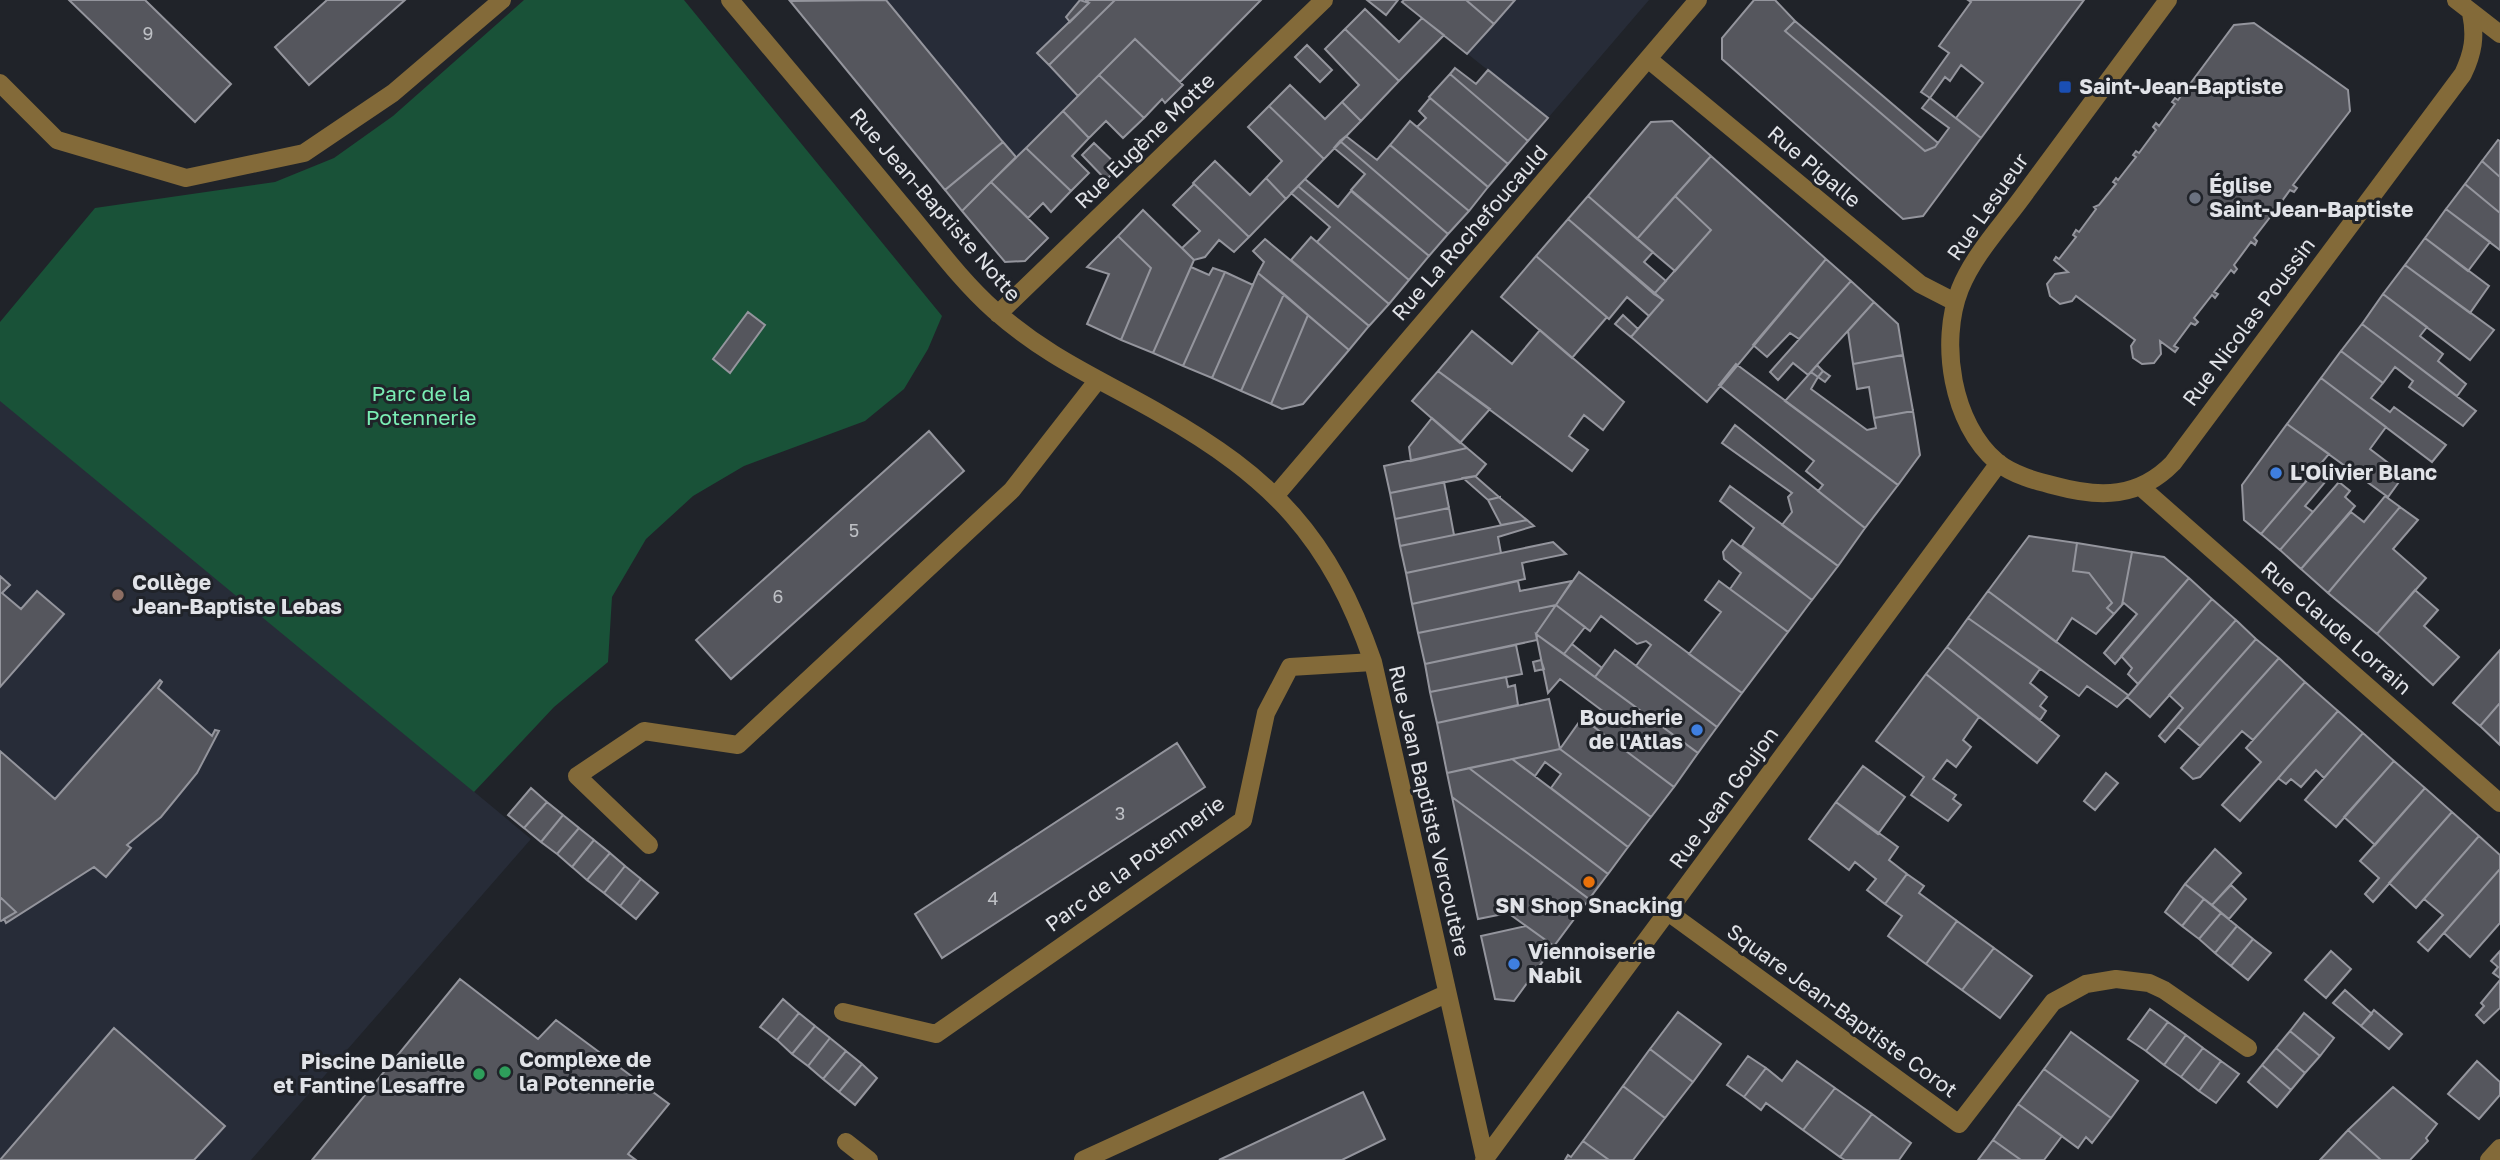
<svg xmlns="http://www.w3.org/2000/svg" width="2500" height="1160" viewBox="0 0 2500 1160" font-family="'Golos Text',sans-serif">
  <rect width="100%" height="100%" fill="#202329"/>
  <path fill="#272c38" d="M792 0H1261L1180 82 1135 39 962 211Z
    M1400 0H1649L1548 118Z
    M0 398 531 839 251 1160H0Z"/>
  <path fill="#195238" d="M524 0H684L942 316 928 349 904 389 865 421 744 466 693 496 646 539 612 597 608 662 554 707 474 792 0 401V322L95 208 275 182 334 158 393 116Z"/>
  <path fill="#55565d" stroke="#94959d" stroke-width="2" d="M69 0H145L231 84 195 122Z
    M327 0H405L309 85 275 47Z
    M886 0 1003 142 945 190 790 1Z
    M1080 0 1089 3 1070 22 1066 17Z
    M1086 0H1115L1049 65 1037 53 1089 3Z
    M1115 0H1261L1180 82 1135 39 1078 96 1049 65Z
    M1367 0H1398L1386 15Z
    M1404 0H1466L1494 24 1467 54 1402 2Z
    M1466 0H1515L1494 24Z
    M1754 0H1775L1795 21 1785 31 1925 151 1935 147 1949 128 1922 108 1930 98 1981 138 1923 216 1903 219 1722 59V38Z
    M1968 0H2084L1981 138 1956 118 1983 83 1961 65 1950 81 1945 77 1930 98 1921 92 1949 53 1939 46 1971 2Z
    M1365 9 1399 42 1422 18 1444 35 1399 81 1345 29Z
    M1795 21 1938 143 1935 147 1925 151 1785 31Z
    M2254 23 2348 90 2350 111 2293 185 2297 188 2294 192 2290 190 2274 212 2277 214 2275 218 2271 216 2254 238 2257 241 2255 245 2251 242 2234 265 2237 269 2234 273 2231 270 2214 292 2218 294 2215 298 2212 295 2194 318 2198 322 2195 325 2191 323 2174 346 2178 348 2175 352 2160 341 2161 354 2154 363 2142 364 2133 358 2131 346 2135 340 2076 296 2072 301 2060 304 2050 296 2047 284 2055 274 2068 272 2054 260 2056 257 2059 259 2076 237 2073 235 2076 230 2079 232 2096 209 2094 207 2099 205 2116 184 2113 182 2116 178 2118 180 2136 157 2133 155 2136 151 2139 153 2156 130 2153 127 2156 123 2159 126 2175 104 2172 102 2175 98 2178 100 2234 25Z
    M1345 29 1399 81 1361 121 1342 102 1359 85 1325 49Z
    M1135 39 1183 85 1165 103 1162 99 1144 118 1099 75Z
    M1307 45 1332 70 1320 82 1295 57Z
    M1455 68 1476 84 1488 70 1548 118 1528 141 1450 74Z
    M1450 74 1528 141 1508 164 1429 97Z
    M1099 75 1144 118 1123 138 1106 121 1089 138 1063 111Z
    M1290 85 1325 119 1342 102 1361 121 1324 159 1269 106Z
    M1430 98 1508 164 1488 187 1417 127 1426 118 1419 111Z
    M1269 106 1324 159 1286 199 1266 178 1282 161 1248 127Z
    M1063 111 1089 138 1072 156 1089 173 1071 191 1026 148Z
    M1410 121 1488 187 1469 211 1390 145Z
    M1672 121 1711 156 1637 239 1588 196 1651 122Z
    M1346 136 1377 160 1390 145 1469 211 1448 234 1340 141Z
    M2498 140 2500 141V177L2482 161Z
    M1340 141 1448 234 1429 256 1351 190 1365 174 1334 148Z
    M1003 142 1016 157 962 211 945 190Z
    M1094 143 1119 167 1106 180 1082 155Z
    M1026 148 1071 191 1051 212 1043 203 1028 218 991 182Z
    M1711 156 1826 259 1707 402 1631 337 1663 300 1654 294 1711 230 1675 196Z
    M1215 161 1250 195 1266 178 1286 199 1249 237 1193 183Z
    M2482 161 2500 177V213L2465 184Z
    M1305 179 1338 207 1351 191 1429 256 1409 280 1298 186Z
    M991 182 1048 238 1025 261 1005 262 962 211Z
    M1194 184 1249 237 1234 252 1219 240 1205 257 1194 260 1182 248 1200 231 1173 205Z
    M2465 184 2500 213V250L2446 209Z
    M1298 186 1409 280 1389 304 1317 242 1330 227 1291 193Z
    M1588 196 1653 252 1644 262 1666 281 1654 294 1568 219Z
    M1675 196 1711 230 1675 271 1637 239Z
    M2446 209 2490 242 2468 271 2425 238Z
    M1143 210 1194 260 1153 353 1121 340 1151 268 1118 236Z
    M1568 219 1663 300 1649 316 1627 297 1609 319 1536 256Z
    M1118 236 1151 268 1121 340 1087 324 1109 274 1087 267Z
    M1311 237 1389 304 1369 326 1291 260Z
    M2425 238 2489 286 2470 313 2405 265Z
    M1265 239 1369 326 1349 350 1258 273 1264 262 1253 251Z
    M1536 256 1607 317 1572 358 1501 297Z
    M1826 259 1851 281 1799 339 1790 333 1767 357 1753 345Z
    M2405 265 2494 330 2470 360 2383 294Z
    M1191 267 1209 275 1213 268 1225 272 1183 366 1153 353Z
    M1225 272 1253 285 1212 378 1183 366Z
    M1258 273 1284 294 1241 391 1212 378Z
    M1851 281 1874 302 1808 375 1793 363 1778 380 1770 372Z
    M1284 294 1308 315 1271 404 1241 391Z
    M2383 294 2427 327 2420 336 2443 354 2438 361 2466 384 2457 396 2362 324Z
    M1874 302 1898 324 1903 355 1853 364 1848 331Z
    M748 312 765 325 730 373 713 359Z
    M1308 315 1349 350 1303 404 1282 409 1271 404Z
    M1623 315 1638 329 1631 337 1615 324Z
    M2362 324 2476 411 2463 426 2409 387 2413 381 2395 367 2383 383 2341 351Z
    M1540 330 1624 402 1603 430 1584 415 1569 436 1588 450 1572 471 1438 371 1472 331 1512 364Z
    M2341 351 2383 383 2371 398 2390 412 2394 407 2446 445 2432 462 2321 378Z
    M1903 355 1913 411 1874 418 1869 387 1857 389 1853 364Z
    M1736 364 1898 485 1865 528 1818 491 1823 485 1806 471 1814 461 1719 385Z
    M1817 365 1823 371 1818 377 1811 372Z
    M1438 371 1490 409 1460 443 1412 401Z
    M1823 371 1830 376 1825 382 1818 377Z
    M1811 372 1818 377 1811 389 1867 430 1876 428 1874 418 1913 411 1920 455 1898 485 1785 401Z
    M2321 378 2386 427 2370 449 2404 475 2388 497 2287 424Z
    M1432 418 1467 448 1411 461 1409 447Z
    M2287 424 2329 454 2261 534 2244 520 2242 485Z
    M1735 425 1865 528 1838 566 1782 525 1792 512 1788 497 1792 493 1722 443Z
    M929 431 964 471 731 679 696 640Z
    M1467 448 1486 464 1476 476 1390 493 1384 466Z
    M2314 472 2326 481 2305 506 2313 512 2280 550 2261 534Z
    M1475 476 1499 497H1500L1488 500 1463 478Z
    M1444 482 1449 508 1395 519 1390 493Z
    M2339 482 2350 491 2345 497 2355 506 2301 569 2280 550Z
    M1730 486 1838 566 1812 600 1742 546 1754 528 1720 501Z
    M2385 496 2400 507 2328 593 2301 569 2351 512 2364 522Z
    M1500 497V498L1527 520 1501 525 1488 500Z
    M2400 507 2418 520 2393 549 2426 578 2377 634 2328 593Z
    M1449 508 1454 535 1400 546 1395 519Z
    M1527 520 1534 526 1498 537 1501 553 1406 573 1400 546Z
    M2029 536 2077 543 2073 571 2089 573 2112 603 2107 608 2114 614 2096 634 2072 618 2056 642 1988 591Z
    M1732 540 1812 600 1788 632 1730 589 1741 573 1724 559 1723 552Z
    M1553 542 1566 554 1522 563 1525 579 1412 604 1406 573Z
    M2077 543 2132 552 2122 605 2114 614 2107 608 2112 603 2089 573 2073 571Z
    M2132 552 2164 557 2189 578 2115 664 2104 653 2137 614 2124 603 2122 605Z
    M1579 572 1742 693 1717 727 1636 666 1651 645 1646 641 1637 644 1601 616 1590 631 1556 605Z
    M0 576 10 585 2 593 21 609 37 591 64 614 0 687Z
    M2189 578 2212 599 2138 684 2128 674 2132 668 2121 656Z
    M1518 581 1520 591 1572 581 1556 605 1418 633 1412 604Z
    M1719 581 1788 632 1742 693 1689 654 1721 612 1705 600Z
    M2415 590 2438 610 2424 626 2459 657 2433 685 2377 634Z
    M1988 591 2128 695 2127 697 2117 707 2087 686 2079 696 1968 618Z
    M2212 599 2236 620 2150 717 2127 697Z
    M1556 605 1585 627 1564 654 1536 634Z
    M1556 605 1536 634 1537 640 1425 664 1418 633Z
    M1968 618 2040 669 2030 683 2047 697 2040 706 2046 711 2040 720 1947 647Z
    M2236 620 2256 639 2165 742 2159 736 2183 708 2169 695Z
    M1536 634 1698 753 1674 787 1594 727 1604 712 1560 679 1548 693Z
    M2256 639 2279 658 2200 746 2178 727Z
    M1572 644 1602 668 1595 677 1564 654Z
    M1516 645 1522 674 1430 692 1425 664Z
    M1947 647 2059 736 2037 763 1926 674Z
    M1615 650 1717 727 1698 753 1595 677Z
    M2500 650V703L2480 726 2453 703Z
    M2279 658 2305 682 2253 740 2242 731 2200 777 2193 779 2181 768Z
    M1541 660 1544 669 1535 671 1533 662Z
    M1926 674 1979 717 1963 740 1971 747 1956 767 1947 760 1933 779 1956 795 1953 799 1961 805 1948 821 1911 795 1924 777 1876 741Z
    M1506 677 1508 687 1515 685 1518 705 1437 723 1430 692Z
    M160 680 162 682 158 688 212 736 215 730 219 731 197 773 161 817 127 845 131 848 106 877 94 867 6 923 4 919 16 912 0 897V751L55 799Z
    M2305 682 2338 711 2240 821 2222 805 2261 762 2246 748Z
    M1549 699 1560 749 1447 773 1437 723Z
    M2500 703V745L2480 726Z
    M2338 711 2363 733 2324 778 2316 770 2301 787 2291 779 2286 784 2278 778Z
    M1582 718 1674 787 1651 817 1560 749Z
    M2363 733 2394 761 2336 827 2305 800Z
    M1177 743 1205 787 942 958 915 914Z
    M1560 749 1651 817 1628 847 1551 788 1561 774 1545 762 1535 776 1512 759Z
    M1512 759 1628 847 1608 874 1469 768Z
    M2394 761 2425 788 2375 845 2344 817Z
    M1863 766 1905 797 1878 834 1836 802Z
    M1469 768 1608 874 1589 899 1452 797 1447 773Z
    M2106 773 2118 783 2095 810 2084 801Z
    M531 788 547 802 524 828 508 815Z
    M2425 788 2452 812 2373 902 2365 894 2379 878 2360 861Z
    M1452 797 1589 899 1554 946 1508 913 1478 919Z
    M547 802 563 815 541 842 524 828Z
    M1836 802 1898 847 1889 860 1907 874 1885 904 1867 890 1876 879 1855 862 1849 870 1809 839Z
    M2452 812 2479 836 2416 908 2389 883Z
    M563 815 579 828 557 854 541 842Z
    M579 828 594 840 572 867 557 854Z
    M2479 836 2500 855V869L2428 951 2418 942 2443 915 2424 899Z
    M594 840 610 853 587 880 572 867Z
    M2215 849 2241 873 2212 905 2185 884Z
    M610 853 625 866 604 893 587 880Z
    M625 866 641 879 620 906 604 893Z
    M2500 869V923L2470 957 2444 933Z
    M1907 874 1924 886 1919 893 1957 921 1926 964 1888 936 1902 916 1885 904Z
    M641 879 658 893 636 919 620 906Z
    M2185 884 2204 899 2182 926 2165 912Z
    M2231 885 2246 899 2229 919 2212 905Z
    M0 897 16 912 1 921 0 920Z
    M2204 899 2221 913 2199 939 2182 926Z
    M2221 913 2237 926 2215 953 2199 939Z
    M1957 921 1994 948 1962 990 1926 964Z
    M1526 926 1554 946 1514 1001 1495 999 1481 936Z
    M2237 926 2253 939 2231 966 2215 953Z
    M2253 939 2271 953 2248 980 2231 966Z
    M1994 948 2032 976 2000 1018 1962 990Z
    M2331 951 2351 969 2326 998 2305 980Z
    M2500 951V978L2493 973 2498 967 2491 961Z
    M460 979 538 1039 556 1020 669 1104 628 1154 636 1160H312Z
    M2500 980V1008L2484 1023 2476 1015 2484 1006 2481 1003Z
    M2345 990 2372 1014 2361 1026 2333 1003Z
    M783 999 799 1013 777 1040 760 1027Z
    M2150 1009 2168 1022 2146 1051 2128 1039Z
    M2374 1010 2402 1034 2389 1049 2361 1026Z
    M1678 1012 1721 1044 1693 1082 1650 1049Z
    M799 1013 815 1026 792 1054 777 1040Z
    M2304 1013 2334 1038 2320 1056 2290 1031Z
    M2168 1022 2186 1035 2164 1065 2146 1051Z
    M815 1026 830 1038 808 1066 792 1054Z
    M114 1028 225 1126 194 1160H0Z
    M2290 1031 2320 1056 2305 1073 2276 1048Z
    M2071 1032 2138 1081 2111 1118 2044 1069Z
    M2186 1035 2203 1048 2181 1077 2164 1065Z
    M830 1038 846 1051 823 1079 808 1066Z
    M2203 1048 2221 1061 2199 1091 2181 1077Z
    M2276 1048 2305 1073 2291 1090 2262 1065Z
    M1650 1049 1693 1082 1665 1118 1623 1086Z
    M846 1051 862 1064 839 1092 823 1079Z
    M1748 1056 1766 1068 1744 1097 1727 1085Z
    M1797 1061 1835 1088 1803 1130 1766 1103 1761 1110 1744 1097 1766 1068 1782 1081Z
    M2221 1061 2239 1074 2216 1103 2199 1091Z
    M2477 1061 2500 1082V1095L2479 1119 2448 1094Z
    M862 1064 877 1078 855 1105 839 1092Z
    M2262 1065 2291 1090 2277 1107 2248 1082Z
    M2044 1069 2111 1118 2092 1143 2086 1137 2078 1148 2018 1104Z
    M1623 1086 1665 1118 1633 1160H1609L1583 1141Z
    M2393 1087 2437 1124 2426 1138 2428 1141 2410 1160H2381L2348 1130Z
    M1835 1088 1872 1114 1840 1157 1803 1130Z
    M1363 1092 1385 1139 1342 1160H1219Z
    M2018 1104 2062 1136 2044 1160H2021L1993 1140Z
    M1872 1114 1911 1143 1899 1160H1845L1840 1157Z
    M2348 1130 2381 1160H2320Z
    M1993 1140 2021 1160H1978Z
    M1583 1141 1609 1160H1565L1568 1155 1571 1157Z"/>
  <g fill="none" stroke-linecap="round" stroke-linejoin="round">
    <path stroke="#836a39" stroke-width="18" d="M730 0C787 68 844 135 900 203 930 238 959 279 994 310 1048 358 1098 378 1159 413 1273 478 1330 537 1373 662L1485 1159
      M2168 0C2120 64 2073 128 2026 192 2004 223 1974 254 1960 289 1939 342 1952 424 1997 462 2013 475 2036 481 2056 486 2100 498 2139 498 2173 463L2463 74C2473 53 2476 37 2471 13
      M2456 0 2500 34
      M1648 59 1920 284 1955 302
      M0 83 57 140 186 178 304 153 393 93 502 0
      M998 314 1324 0
      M2142 488 2500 803
      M1276 495 1698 0
      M649 845 577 776 644 731 738 745 1012 490 1097 381
      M1668 912 1959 1124 2053 1002 2086 984 2116 979 2149 983 2164 990 2248 1048
      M843 1012 936 1034 1243 820 1266 713 1290 667 1373 662
      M846 1142 869 1160
      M1083 1160 1446 994
      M1484 1160 1999 463
      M2489 1160 2500 1148"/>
  </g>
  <rect fill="#1a4fb4" stroke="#202329" stroke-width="2.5" x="2058" y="80" width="14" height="14" rx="3.5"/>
  <circle fill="#6b7280" stroke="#202329" stroke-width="2.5" cx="2195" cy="198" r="7"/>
  <g fill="#3f7fe0" stroke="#202329" stroke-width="2.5">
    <circle cx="2276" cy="473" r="7"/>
    <circle cx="1697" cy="730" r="7"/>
    <circle cx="1514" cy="964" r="7"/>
  </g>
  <circle fill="#8d6e63" stroke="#202329" stroke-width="2.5" cx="118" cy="595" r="7"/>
  <circle fill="#e8710a" stroke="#202329" stroke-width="2.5" cx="1589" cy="882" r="7"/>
  <g fill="#2e9e5b" stroke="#202329" stroke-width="2.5">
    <circle cx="505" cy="1072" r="7"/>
    <circle cx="479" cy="1074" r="7"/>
  </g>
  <g text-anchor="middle" stroke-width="6" stroke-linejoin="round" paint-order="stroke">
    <g font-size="18" fill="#bec0c5">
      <text x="148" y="40">9</text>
      <text x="854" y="537">5</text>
      <text x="778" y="603">6</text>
      <text x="1120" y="820">3</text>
      <text x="993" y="905">4</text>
    </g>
    <g font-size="21" font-weight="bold" fill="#e1e3e8" stroke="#202329" text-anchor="start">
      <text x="2079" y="94">Saint-Jean-Baptiste</text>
      <text x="2209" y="193">Église<tspan x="2209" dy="24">Saint-Jean-Baptiste</tspan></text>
      <text x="2290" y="480">L'Olivier Blanc</text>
      <text x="132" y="590">Collège<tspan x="132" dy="24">Jean-Baptiste Lebas</tspan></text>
      <text x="1683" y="725" text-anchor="end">Boucherie<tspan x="1683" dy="24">de l'Atlas</tspan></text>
      <text x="1589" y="913" text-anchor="middle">SN Shop Snacking</text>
      <text x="1528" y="959">Viennoiserie<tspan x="1528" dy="24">Nabil</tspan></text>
      <text x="519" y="1067">Complexe de<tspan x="519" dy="24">la Potennerie</tspan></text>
      <text x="465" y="1069" text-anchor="end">Piscine Danielle<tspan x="465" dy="24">et Fantine Lesaffre</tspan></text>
    </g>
    <g font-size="21" fill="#e1e3e8" stroke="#202329">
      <text transform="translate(1145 141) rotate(-44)" y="7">Rue Eugène Motte</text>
      <text transform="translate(1814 167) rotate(40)" y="7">Rue Pigalle</text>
      <text transform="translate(935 205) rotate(49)" y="7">Rue Jean-Baptiste Notte</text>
      <text transform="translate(1988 207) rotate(-55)" y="7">Rue Lesueur</text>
      <text transform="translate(1470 233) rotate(-49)" y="7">Rue La Rochefoucauld</text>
      <text transform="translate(2249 322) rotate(-53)" y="7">Rue Nicolas Poussin</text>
      <text transform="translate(2336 628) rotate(41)" y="7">Rue Claude Lorrain</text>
      <text transform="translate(1724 798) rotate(-54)" y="7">Rue Jean Goujon</text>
      <text transform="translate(1429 811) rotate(77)" y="7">Rue Jean Baptiste Vercoutère</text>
      <text transform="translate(1135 864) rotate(-36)" y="7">Parc de la Potennerie</text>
      <text transform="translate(1842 1011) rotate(36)" y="7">Square Jean-Baptiste Corot</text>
    </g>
    <g font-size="21" fill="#7aedb4" stroke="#202329">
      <text x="421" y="401">Parc de la<tspan x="421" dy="24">Potennerie</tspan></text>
    </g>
  </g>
</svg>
